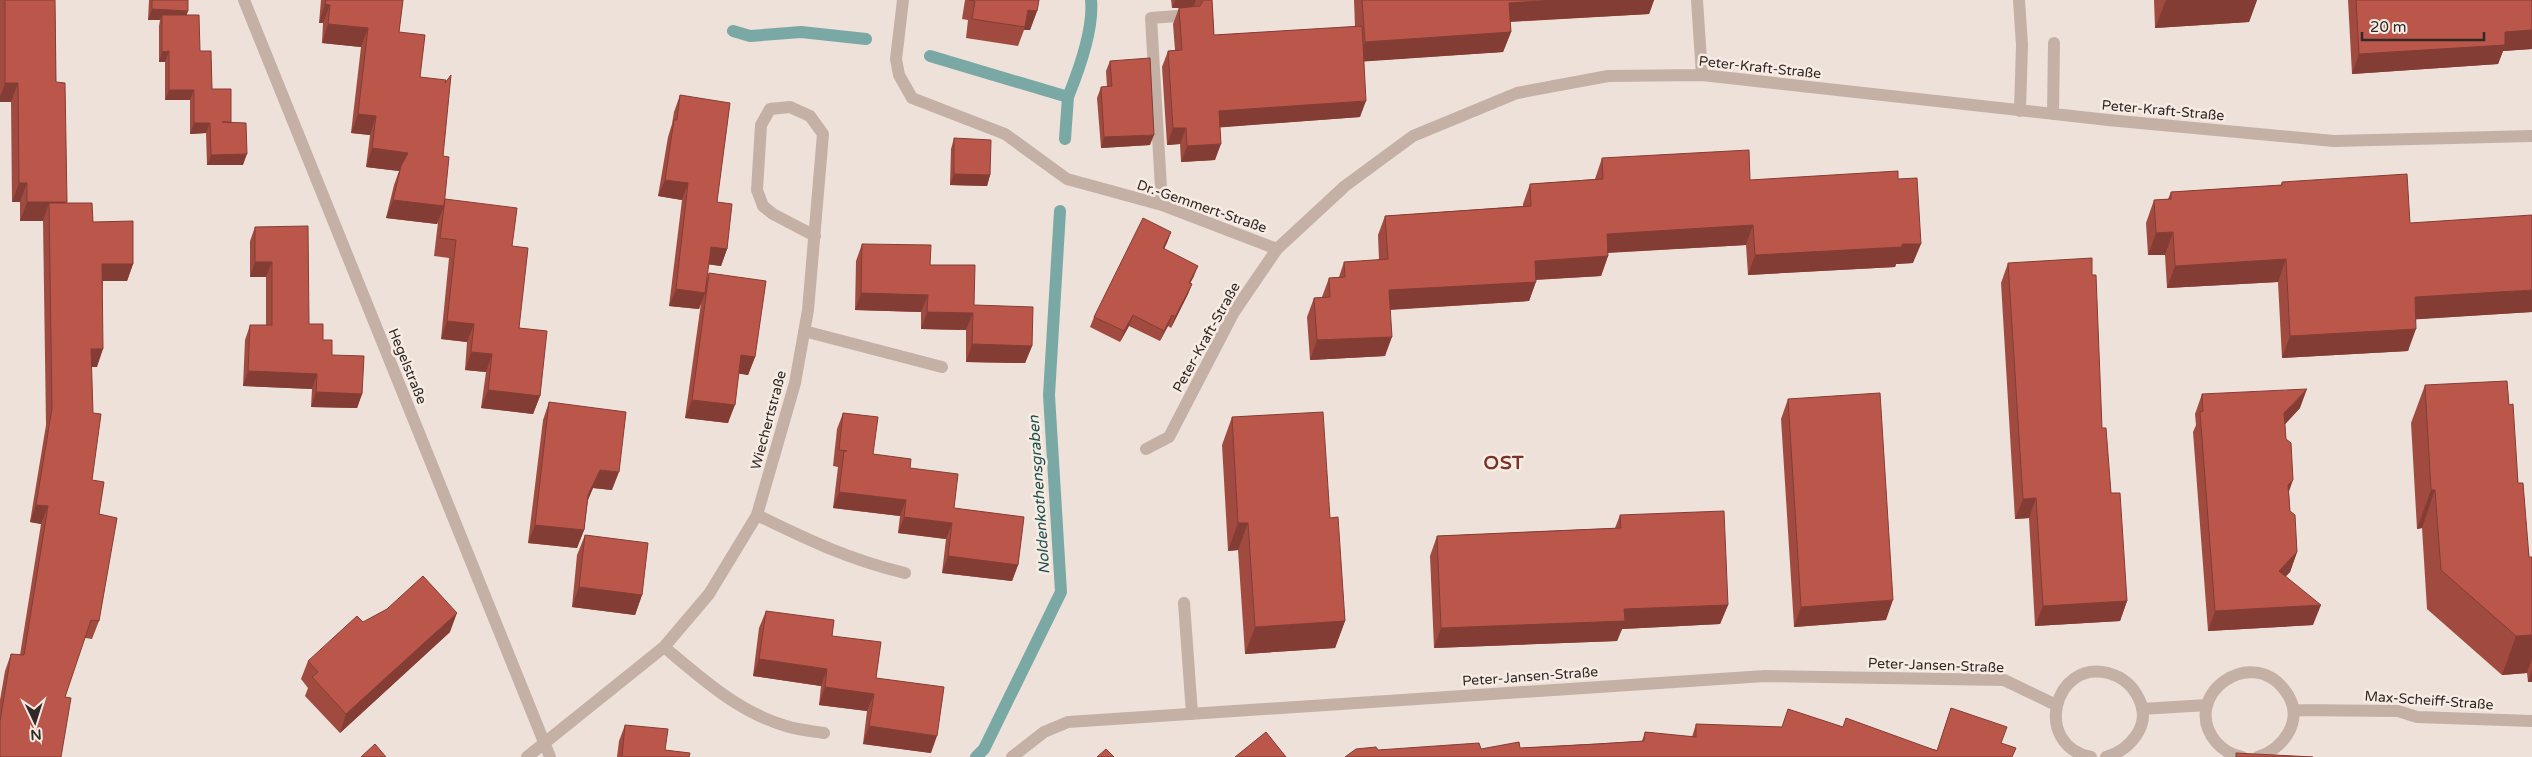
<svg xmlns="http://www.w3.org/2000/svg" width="2532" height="757" viewBox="0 0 2532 757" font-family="'Varela Round',sans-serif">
  <rect width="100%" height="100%" fill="#eee1d9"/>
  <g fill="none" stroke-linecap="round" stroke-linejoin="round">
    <path stroke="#7aa9a5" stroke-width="12" d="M733 31 750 36 801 32 866 39
      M930 56 1068 97C1079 70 1094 29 1091 0
      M1065 139 1068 97
      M976 757 984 749 1061 592 1049 395 1060 211"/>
    <path stroke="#c5b0a6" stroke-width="12" d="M244 0 550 757
      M903 0 896 59 899 75 912 98 1005 134 1067 179 1162 205 1277 249
      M1697 0 1702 75
      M2019 0 2022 45 2020 111
      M2053 114 2054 43
      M1162 205 1151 18 1190 15
      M804 331 942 367
      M1146 449 1169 437 1234 312 1277 249 1345 186 1413 136 1517 93 1608 76 1702 75 2108 120 2334 141 2532 136
      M757 515C808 540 850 560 905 573
      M1184 603 1192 714
      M664 647C701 678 738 712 786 726 798 730 811 731 824 733
      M2142 709 2207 705
      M2294 710 2398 711 2417 717 2532 721
      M527 757 664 647 709 594 757 515 795 383 808 310 823 134 810 116 790 107 770 109 761 125 757 190 763 206 773 214 815 236
      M1012 757 1044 732 1068 722 1765 676 2004 680 2056 705
      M2091 757C2032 745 2054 659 2108 673 2123 677 2133 686 2139 699 2152 725 2130 750 2106 757
      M2242 757C2231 755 2223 750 2216 742 2178 696 2254 640 2288 695 2304 721 2283 749 2258 757"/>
  </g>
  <path fill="#a14b40" d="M0 0H55L56 82 67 202 66 203 93 222 133 264 127 281H103L97 367H91L92 480 99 514V621L92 639 85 638 0 757V700L5 671 11 654 20 655 41 524 30 522 46 425 43 221H20V202H12L11 102H0Z
    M149 0H188L187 15 200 51 212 89 231 123 243 165H207L206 133 190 134V100H165V62H159V26L160 20H148Z
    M321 0H403L399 32 420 77 443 156 444 201 512 246 519 328 540 396 533 414 481 408 486 372 465 370 467 342 441 339 449 258 434 256 438 222 437 224 386 218 394 185 399 171 366 167 370 135 351 133 361 47 322 43 323 23H319Z
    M965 0H1039L1037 11 1030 30H1024L1018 46 966 38 968 20 962 19Z
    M1171 0H1212L1214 35 1355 27 1354 0H1654L1649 14 1510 22 1511 32 1503 52 1364 61 1360 117 1220 127 1215 160 1181 162 1180 144 1167 145 1162 67 1168 51 1175 50 1173 24 1179 8H1172Z
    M2154 0H2257L2249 22 2155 28Z
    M2348 0H2532V49L2503 51 2498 64 2352 74Z
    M1110 61 1150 145 1101 148 1097 98 1101 87H1107L1106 71Z
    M680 95 717 202 727 249 721 266 708 264 706 281 709 273 755 357 748 375 739 373 728 423 685 418 701 303 699 309 669 306 682 200 658 196 668 137 672 124 674 112Z
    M954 138 990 175 987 186 950 185 951 149Z
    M1602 158 1750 180 1898 179 1913 263 1896 264 1895 267 1748 275 1746 245 1608 253V256L1601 276 1536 280 1529 301 1390 310 1385 356 1310 360 1307 317 1314 298 1322 297 1329 278 1339 277 1344 262 1379 260 1378 235 1385 216 1523 206V204L1530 184 1595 179Z
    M2282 182 2410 223 2532 312 2416 319 2408 351 2282 358 2278 282 2167 288 2165 255H2148L2146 223 2154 200 2168 199 2171 192 2281 185Z
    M255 227 309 324 323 340 332 355 362 394 357 408 311 407 312 389 243 386 245 340 250 325H266V277H250V241Z
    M1171 232 1164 249 1194 276 1190 283 1192 284 1188 294 1171 328 1168 326 1160 341 1129 326 1120 342 1090 327 1094 317Z
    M862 244 930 265 974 305 1032 346 1025 363 966 362V330L921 329V312L855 310 856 261Z
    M2008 263 2102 428 2111 493 2127 601 2120 621 2035 626 2029 518 2015 519 2001 283Z
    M2425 385 2509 405 2518 483 2529 557H2532V682H2528L2527 673 2502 675 2427 609 2422 528 2417 529 2411 423Z
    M2202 394 2300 408 2285 424 2290 511 2297 552 2290 572 2285 577 2313 625 2208 631 2193 432 2196 425 2195 414Z
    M1788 399 1886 620 1794 627 1781 419Z
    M549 402 612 490 593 488 588 500 584 530 577 548 528 543 543 420Z
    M843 413 873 454 910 468 1018 565 1012 581 942 573 946 539 898 533 900 516 833 508 838 467 833 466 837 429Z
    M1232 417 1330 518 1345 621 1335 648 1245 654 1238 550 1228 551 1222 445Z
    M1620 515 1728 605 1720 624 1622 629 1617 641 1434 648 1430 556 1437 536 1615 528Z
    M585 535 642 595 635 615 572 607 577 555Z
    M766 611 832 636 876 678 931 753 863 744 867 711 819 705 821 686 753 676 759 628Z
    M363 622 450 632 340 733 305 696 308 688 301 679 308 661Z
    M1951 708 2001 743 2012 757 1378 750 1481 749 1520 748 1642 741 1645 732 1692 737 1696 724 1782 727H1843L1937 750Z
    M625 725 665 750 689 757H617L619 741Z"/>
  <path fill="#833d34" d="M1175 0H1196L1193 8H1172Z
    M1557 0H1654L1649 14 1502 22 1509 3Z
    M2166 0H2257L2249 22 2155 28Z
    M325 4 330 5 323 23H319Z
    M152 9 188 11 184 22 162 15 160 20H148Z
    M1028 10 1037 11 1030 30H1024Z
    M328 24 368 28 361 47 322 43Z
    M2532 30V49L2503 51 2498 64 2352 74 2359 54 2505 32Z
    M1511 32 1503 52 1357 62 1365 42Z
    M169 51 165 62H159L162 52Z
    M5 83H18L11 102H0V97Z
    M169 90H194L190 100H165Z
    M1366 101 1360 117 1213 128 1219 111Z
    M358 114 376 116 370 135 351 133Z
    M194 123H210L206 133 190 134Z
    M1173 128H1186L1180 144 1167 145Z
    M1154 135 1150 145 1101 148 1104 137Z
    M1221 144 1215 160 1181 162 1187 146Z
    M372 148 408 153 399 171 366 167Z
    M247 154 243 165H207L211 155Z
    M954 174 990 175 987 186 950 185Z
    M665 180 688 183 682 200 658 196Z
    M19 183H27L20 202H12Z
    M393 200 444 206 437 224 386 218Z
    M27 202H67L60 221 49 203 43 221H20Z
    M1753 225 1746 245 1600 253 1607 234Z
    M1171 232 1167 243 1159 259 1163 248Z
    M2173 232 2165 255H2148L2156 233Z
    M1902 244H1921L1913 263 1896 264 1895 267 1748 275 1755 255Z
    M711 247 727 249 721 266 705 264Z
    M1608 256 1601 276 1528 280 1535 261Z
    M2286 259 2278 282 2167 288 2175 266Z
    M255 262H272L266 277H250Z
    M102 264H133L127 281H96Z
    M1198 266 1194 276 1185 293 1189 283Z
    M1536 282 1529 301 1382 310 1389 290Z
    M1192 284 1188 294 1171 328 1175 317Z
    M676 289 705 293 699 309 669 306Z
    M2532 290V312L2406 320 2415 297Z
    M861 293 928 295 921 312 855 310Z
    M927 312 973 313 966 330 921 329Z
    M1133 315 1129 326 1120 342 1124 331Z
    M1172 315 1168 326 1160 341 1164 331Z
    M447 321 474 324 467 342 441 339Z
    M2416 329 2408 351 2282 358 2290 336Z
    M1392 337 1385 356 1310 360 1317 340Z
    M972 344 1032 346 1025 363 966 362Z
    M91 349H103L97 367H85Z
    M471 352 492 354 486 372 465 370Z
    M741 355 755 357 748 375 734 373Z
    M248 371 317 374 312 389 243 386Z
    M2307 389 2300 408 2277 433 2284 413Z
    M488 390 540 396 533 414 481 408Z
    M316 392 362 394 357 408 311 407Z
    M692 400 735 405 728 423 685 418Z
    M600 470 619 472 612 490 593 488 582 513 588 495Z
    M2293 480 2286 500 2288 485Z
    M2431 490H2435L2422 528 2417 529Z
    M839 492 906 500 900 516 833 508Z
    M2036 498 2029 518 2015 519 2023 499Z
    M36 505 48 506 41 524 30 522Z
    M904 517 952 523 946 539 898 533Z
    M1238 523H1248L1238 550 1228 551Z
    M535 525 584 530 577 548 528 543Z
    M2297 552 2290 572 2272 591 2279 571Z
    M948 556 1018 565 1012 581 942 573Z
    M579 587 642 595 635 615 572 607Z
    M1893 600 1886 620 1794 627 1801 607Z
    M2127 601 2120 621 2035 626 2043 606Z
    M1728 605 1720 624 1622 629 1617 641 1434 648 1441 628 1624 609Z
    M2321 605 2313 625 2208 631 2215 611Z
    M457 613 450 632 340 733 346 714Z
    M1345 621 1335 648 1245 654 1255 627Z
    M2532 635V659L2527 673 2502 675 2516 636Z
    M759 659 827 669 821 686 753 676Z
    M2532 669V682H2528Z
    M825 687 874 694 867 711 819 705Z
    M869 726 937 736 931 753 863 744Z"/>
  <path fill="#bb574a" stroke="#833d34" d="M5 0H55L56 82 65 83 67 202H27V183H19L18 83H5Z
    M152 0H188V11L152 9Z
    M326 0H403L399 32 425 35 420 77 446 80 445 83 451 75 443 156 449 157 444 206 393 200 401 166 408 153 372 148 376 116 358 114 368 28 328 24 330 5 325 4Z
    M969 0H1039L1037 11 1028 10 1025 27 972 19 975 1Z
    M1203 0H1212L1214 35 1362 26 1366 101 1219 111 1221 144 1187 146 1186 128H1173L1168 51 1182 50 1179 8 1200 6Z
    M1362 0H1557L1509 3 1511 32 1365 42Z
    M2356 0H2532V30L2505 32V45L2359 54Z
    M162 15H199L200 51H211L212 89H231V122H222L246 123 247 154 211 155 210 123H194V90H169V51L162 52Z
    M1150 58 1154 135 1104 137 1101 87 1112 86 1110 61Z
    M680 95 730 103 717 202 732 204 727 249 711 247 705 293 676 289 688 183 665 180 674 120H677Z
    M954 138 991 140 990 175 954 174Z
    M1749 150 1750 180 1898 171V179L1917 178 1921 244H1902V247L1755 255 1753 225 1607 234 1608 256 1535 261 1536 282 1389 290 1392 337 1317 340 1314 298 1330 297 1329 278 1345 277 1344 262 1388 259 1385 216 1531 206 1530 184 1603 179 1602 158Z
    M2407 174 2410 223 2532 215V290L2415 297 2416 329 2290 336 2286 259 2175 266 2173 232 2156 233 2154 200 2171 199V192L2282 185V182Z
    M445 199 517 208 512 246 528 248 519 328 547 331 540 396 488 390 492 354 471 352 474 324 447 321 456 240 440 238Z
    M49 203H92L93 222 133 221V264H102L103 349H91L93 413 101 414 92 480 104 482 99 514 117 518 99 621 91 620 65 697 71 698 61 757H0V721L11 654 24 655 48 506 36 505 52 408Z
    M1143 218 1171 232 1163 248 1198 266 1189 283 1192 284 1175 317 1172 315 1164 331 1133 315 1124 331 1094 317Z
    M308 226 309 324H323V340H332V355L364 356 362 394 316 392 317 374 248 371 250 325H272V262H255V227Z
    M862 244 931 245 930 265H975L974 305 1033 307 1032 346 972 344 973 313 927 312 928 295 861 293Z
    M2092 258V275H2096L2102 428H2106L2111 493H2120L2127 601 2043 606 2036 498 2023 499 2008 263Z
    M709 273 766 281 755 357 741 355 735 405 692 400Z
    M2507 381 2509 405 2513 404 2518 483H2523L2529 557H2532V635L2516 636 2441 570 2435 490H2431L2425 385Z
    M2307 389 2284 413 2286 439 2291 443 2293 480 2288 485 2290 511 2295 515 2297 552 2279 571 2321 605 2215 611 2200 412 2203 411 2202 394Z
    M1880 393 1893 600 1801 607 1788 399Z
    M549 402 626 412 619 472 600 470 588 495 584 530 535 525Z
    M1323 412 1330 518 1338 517 1345 621 1255 627 1248 523H1238L1232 417Z
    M843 413 878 417 873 454 911 459 910 468 958 474 954 508 1024 517 1018 565 948 556 952 523 904 517 906 500 839 492 844 451H847L839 450Z
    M1724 511 1728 605 1624 609 1625 621 1441 628 1437 536 1621 528 1620 515Z
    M585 535 648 543 642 595 579 587Z
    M423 576 457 613 346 714 312 677 318 672 308 661 357 616 363 622 387 609Z
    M766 611 834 620 832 636 881 642 876 678 944 687 937 736 869 726 874 694 825 687 827 669 759 659Z
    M1951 708 2007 727 2001 743 2016 748 2012 757H1345L1356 749 1376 747 1378 750 1479 743 1481 749 1519 742 1520 748 1597 744 1644 741 1645 732 1696 737V724L1782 727 1788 709 1843 727 1846 718 1937 751Z
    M625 725 668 729 665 750 690 753 689 757H622Z
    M1266 732 1286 757H1235Z
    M375 744 386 757H361Z
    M1106 749 1114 757H1097Z
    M2236 753 2313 757H2236Z"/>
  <g text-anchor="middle" stroke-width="5" stroke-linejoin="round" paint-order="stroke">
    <g font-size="14" fill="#322826" stroke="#f7ece4">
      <text transform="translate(1760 67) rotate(6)" y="5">Peter-Kraft-Straße</text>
      <text transform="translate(2163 110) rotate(5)" y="5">Peter-Kraft-Straße</text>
      <text transform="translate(1202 206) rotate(19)" y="5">Dr.-Gemmert-Straße</text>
      <text transform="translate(1206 337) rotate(-61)" y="5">Peter-Kraft-Straße</text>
      <text transform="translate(408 366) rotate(68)" y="5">Hegelstraße</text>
      <text transform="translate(768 420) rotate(-75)" y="5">Wiechertstraße</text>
      <text transform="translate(1936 665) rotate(2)" y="5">Peter-Jansen-Straße</text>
      <text transform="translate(1530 676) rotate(-4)" y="5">Peter-Jansen-Straße</text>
      <text transform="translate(2429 700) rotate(4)" y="5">Max-Scheiff-Straße</text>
    </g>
    <g font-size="15" font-style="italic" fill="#1f504d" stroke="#f7ece4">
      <text transform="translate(1039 495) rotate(-94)" y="5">Noldenkothensgraben</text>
    </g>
    <g font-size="19" font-weight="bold" letter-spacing="1" fill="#7a3026" stroke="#f7ece4">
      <text x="1504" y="469">OST</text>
    </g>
  </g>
  <g transform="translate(35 722) rotate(176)" stroke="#f7ece4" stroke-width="4" paint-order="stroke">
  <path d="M0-4L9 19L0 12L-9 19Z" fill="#322826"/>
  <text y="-8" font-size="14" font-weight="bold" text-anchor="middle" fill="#322826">N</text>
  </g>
  <path d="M2362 32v8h122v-8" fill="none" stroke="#322826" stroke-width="2.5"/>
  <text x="2370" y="32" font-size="15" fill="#322826" stroke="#f7ece4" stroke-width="4" paint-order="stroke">20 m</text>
</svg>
